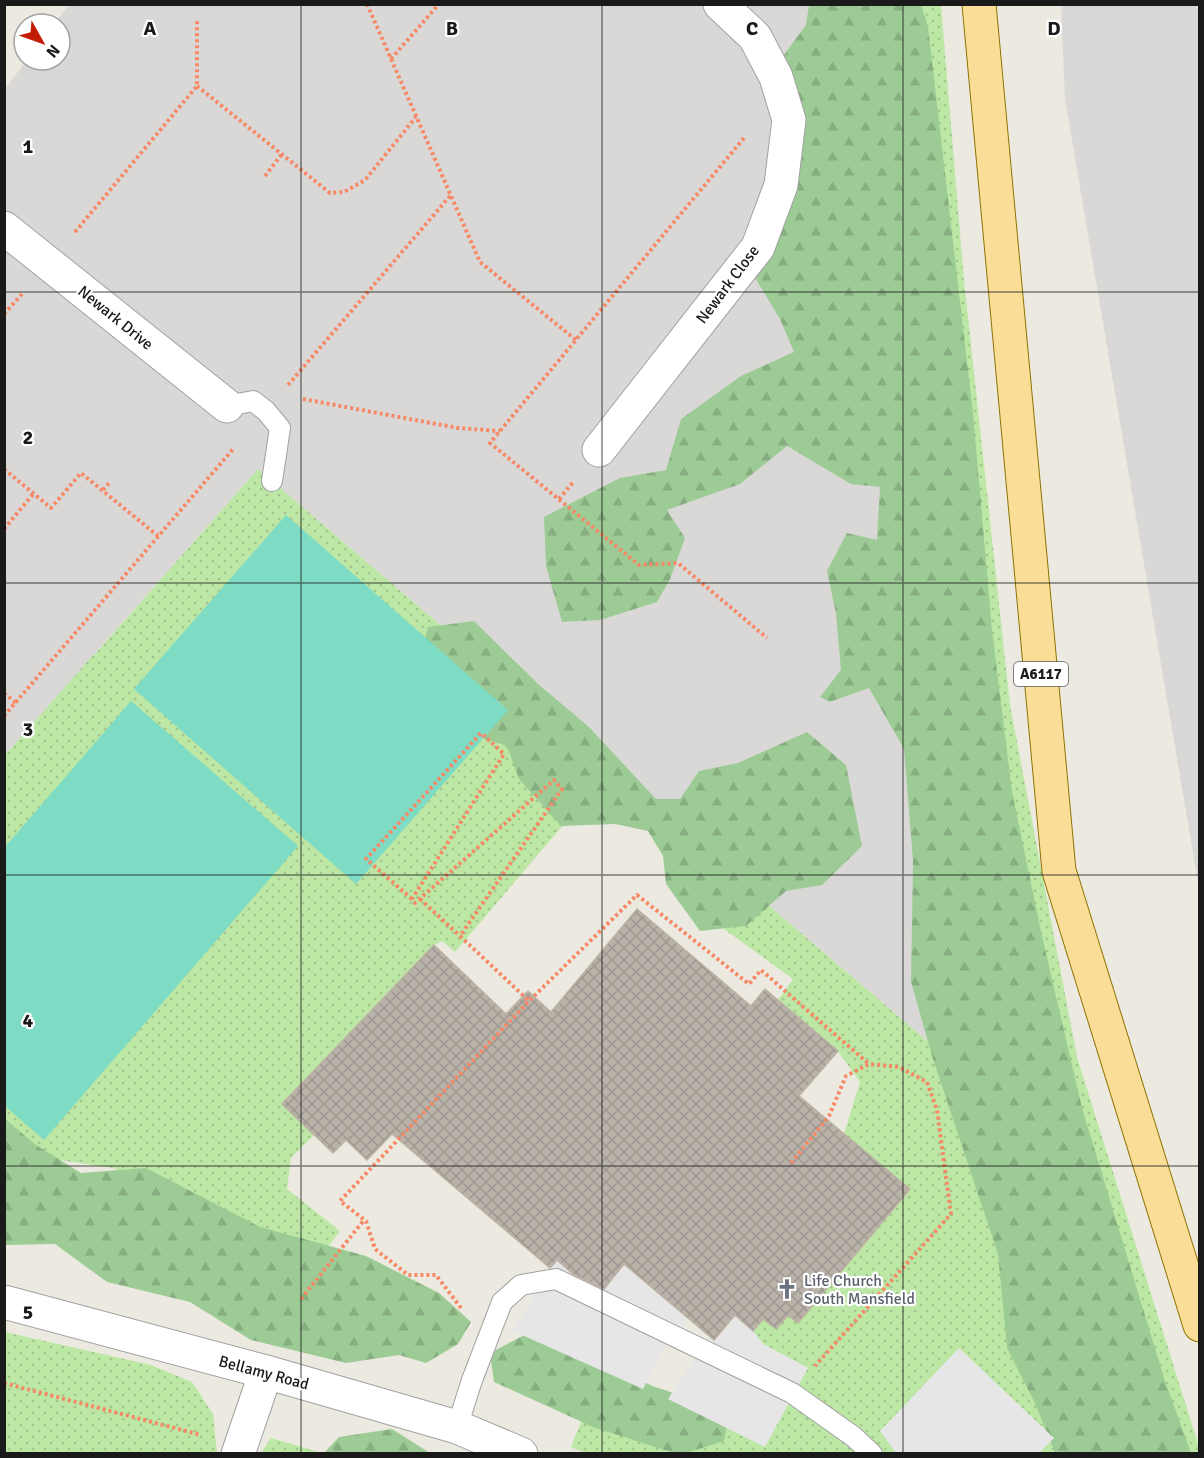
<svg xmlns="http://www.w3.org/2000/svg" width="1204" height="1458" viewBox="0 0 1204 1458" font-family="Signika,sans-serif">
  <defs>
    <pattern id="grass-dots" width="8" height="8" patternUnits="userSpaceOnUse" patternTransform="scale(1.5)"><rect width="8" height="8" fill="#bce7a5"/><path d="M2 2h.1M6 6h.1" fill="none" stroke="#a1c68d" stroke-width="1.8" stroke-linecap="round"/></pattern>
    <pattern id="forest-firs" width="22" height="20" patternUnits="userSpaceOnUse" patternTransform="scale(1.5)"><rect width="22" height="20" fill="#9dcb95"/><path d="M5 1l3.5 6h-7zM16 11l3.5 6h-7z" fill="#87ae80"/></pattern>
    <pattern id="building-cross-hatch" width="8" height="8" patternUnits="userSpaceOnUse" patternTransform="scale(1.5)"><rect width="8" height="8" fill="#b8b2a9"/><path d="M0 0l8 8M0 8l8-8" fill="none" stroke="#9e9891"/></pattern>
  </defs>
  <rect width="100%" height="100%" fill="#eceae0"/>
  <path fill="#d9d8d7" d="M69 5H880L959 1068 258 469 5 755 4 90 27 60H60V24H54Z
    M1061 5H1199V888L1065 99Z"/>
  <path fill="url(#grass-dots)" fill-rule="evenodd" d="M880 5H941L964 280 1010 705 1077 1057 1199 1447V1453L587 1454 571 1447 594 1390 657 1418 808 1368 763 1344 753 1331 763 1319 776 1329 788 1315 798 1323 910 1190 844 1134 860 1082 838 1051 778 1000 793 979 724 929 754 893 958 1067Z
    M258 469 610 770 455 952 442 941 434 945 286 1106 314 1135 291 1158 287 1189 340 1231 312 1267 225 1221 113 1168 39 1157 5 1128V755L94 654 98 657 95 654ZM286 516 367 871 356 884Z
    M5 1332 151 1365 192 1382 213 1414 217 1453H5Z
    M271 1438 322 1453H261Z"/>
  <path fill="url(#forest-firs)" d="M809 5H921L928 27 973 413 992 630 1012 792 1042 936 1082 1108 1164 1378 1191 1453H1055L1034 1401 1007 1348 998 1254 933 1059 911 982 913 861 904 749 869 688 830 702 820 697 841 670 836 614 827 571 847 533 877 540 880 487 851 484 787 446 740 484 667 510 685 538 670 579 657 602 600 620 562 622 546 566 544 517 620 478 666 470 681 419 741 376 794 352 780 319 754 276 761 212 800 168 781 59 806 25Z
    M474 621 538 684 589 727 656 799H680L699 771 738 763 807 732 846 765 862 846 822 885 786 891 746 926 700 931 666 884 663 856 648 831 615 824 561 826 519 779 507 746 434 722 417 672 428 627Z
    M4 1118 36 1145 81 1173 146 1168 260 1227 366 1256 439 1293 471 1322 458 1344 426 1363 399 1355 346 1363 251 1340 190 1302 107 1282 55 1244 5 1245Z
    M532 1331 655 1387 729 1411 724 1441 686 1453H674L593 1427 494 1382 490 1353Z
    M392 1429 430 1453H324L339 1437Z"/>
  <path fill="#7edbc4" d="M286 515 508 710 356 884 134 689Z
    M131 701 298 846 44 1140 5 1106V847Z"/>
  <path fill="#e6e6e6" d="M557 1260 598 1295 624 1264 689 1319 662 1351 643 1389 513 1331 550 1268Z
    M735 1315 753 1331 763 1344 808 1368 765 1447 668 1399 709 1336 714 1340Z
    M959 1348 1054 1438 1039 1453H896L880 1431Z"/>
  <path fill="url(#building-cross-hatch)" stroke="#bdb2a3" stroke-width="1.5" d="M637 909 751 1006 765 989 838 1051 799 1096 910 1189 798 1323 788 1315 776 1329 763 1319 753 1331 735 1315 714 1340 624 1264 604 1289 573 1274 557 1260 550 1268 392 1134 367 1160 346 1140 333 1153 282 1104 434 945 506 1014 528 991 551 1012Z"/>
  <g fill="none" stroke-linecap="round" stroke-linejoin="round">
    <g stroke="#a1a1a1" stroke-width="22">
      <path id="lane" d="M227 406 253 401 266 411 280 428 272 481
        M457 1427 472 1380 502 1302 521 1285 556 1279 792 1393 854 1437 872 1454"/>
    </g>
    <g stroke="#a1a1a1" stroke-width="35">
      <path id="street" d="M4 228 227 406
        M599 450 758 247 781 185 789 120 776 77 755 37 720 4
        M4 1302 266 1372 457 1427 521 1454
        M238 1454 266 1372"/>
    </g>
    <g stroke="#8f7302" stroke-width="35">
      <path id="primary" d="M979 4 1059 871 1200 1325"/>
    </g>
    <path stroke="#f78966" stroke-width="4" stroke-dasharray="3 3" stroke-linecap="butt" d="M367 4 480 262 576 340
      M391 59 439 4
      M197 86 330 193 344 192 365 180 416 117
      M744 138 490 443 639 565 678 563 767 638
      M265 176 282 154
      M75 232 197 86V19
      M4 314 22 294
      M288 385 450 196
      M303 399 458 428 500 431
      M4 469 51 508 81 473 158 536
      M103 490 110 482
      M559 499 574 481
      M4 529 34 493
      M4 693 16 703
      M4 716 234 448
      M412 899 366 859 481 733 504 754 412 899 415 903 554 780 562 789 460 936 529 1001 637 895 749 984 761 970 869 1064
      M420 899 460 936
      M791 1163 829 1116 846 1076 869 1064 899 1067 927 1082 937 1110 951 1214 815 1366
      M301 1299 364 1220
      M461 1308 436 1275H408L375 1249 366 1221 340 1201 529 1001
      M4 1383 201 1435"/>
    <use href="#lane" stroke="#fff" stroke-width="20"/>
    <use href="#street" stroke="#fff" stroke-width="33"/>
    <use href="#primary" stroke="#fadd97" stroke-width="33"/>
  </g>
  <path fill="none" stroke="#1a1a1a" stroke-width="1.5" stroke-opacity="0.55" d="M301 4V1454M602 4V1454M903 4V1454M4 292H1200M4 583H1200M4 875H1200M4 1166H1200"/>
  <defs>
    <g id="church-bare" transform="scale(1.62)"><path d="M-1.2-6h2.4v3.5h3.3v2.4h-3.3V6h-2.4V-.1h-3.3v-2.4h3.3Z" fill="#6b7280" stroke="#fff" stroke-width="2.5" paint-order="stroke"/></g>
  </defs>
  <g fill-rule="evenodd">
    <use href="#church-bare" x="787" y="1289"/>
  </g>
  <g text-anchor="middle" stroke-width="4.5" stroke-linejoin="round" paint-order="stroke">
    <rect fill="#fff" stroke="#5f5f5f" stroke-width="1.5" x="1014" y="662" width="54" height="24" rx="4.5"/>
    <g font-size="15" font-weight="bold" fill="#1a1a1a">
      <text x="1041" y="679">A6117</text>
    </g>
    <g font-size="16" fill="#1a1a1a" stroke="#fff">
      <text transform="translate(727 284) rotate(-53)" y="6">Newark Close</text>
      <text transform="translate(116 317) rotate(39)" y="6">Newark Drive</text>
      <text transform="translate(264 1372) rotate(15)" y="6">Bellamy Road</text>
    </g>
    <g font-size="16" fill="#5b616d" stroke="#fff" text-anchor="start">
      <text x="804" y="1286">Life Church<tspan x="804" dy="18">South Mansfield</tspan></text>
    </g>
  </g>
  <g font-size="20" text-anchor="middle" font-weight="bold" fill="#1a1a1a" stroke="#fff" stroke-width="4.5" stroke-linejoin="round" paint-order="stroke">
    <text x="150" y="35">A</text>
    <text x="452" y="35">B</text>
    <text x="752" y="35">C</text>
    <text x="1054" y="35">D</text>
    <text x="28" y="153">1</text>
    <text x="28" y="444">2</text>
    <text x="28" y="736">3</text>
    <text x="28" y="1027">4</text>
    <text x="28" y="1319">5</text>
  </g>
  <rect width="1204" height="1458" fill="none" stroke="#1a1a1a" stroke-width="12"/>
  <g transform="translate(42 42) rotate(130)"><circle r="28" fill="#ffffff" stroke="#a3a3a3" stroke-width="1.5"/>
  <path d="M0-4.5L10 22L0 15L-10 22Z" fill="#c21d03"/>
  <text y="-9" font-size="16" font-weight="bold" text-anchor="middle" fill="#1a1a1a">N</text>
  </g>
</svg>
